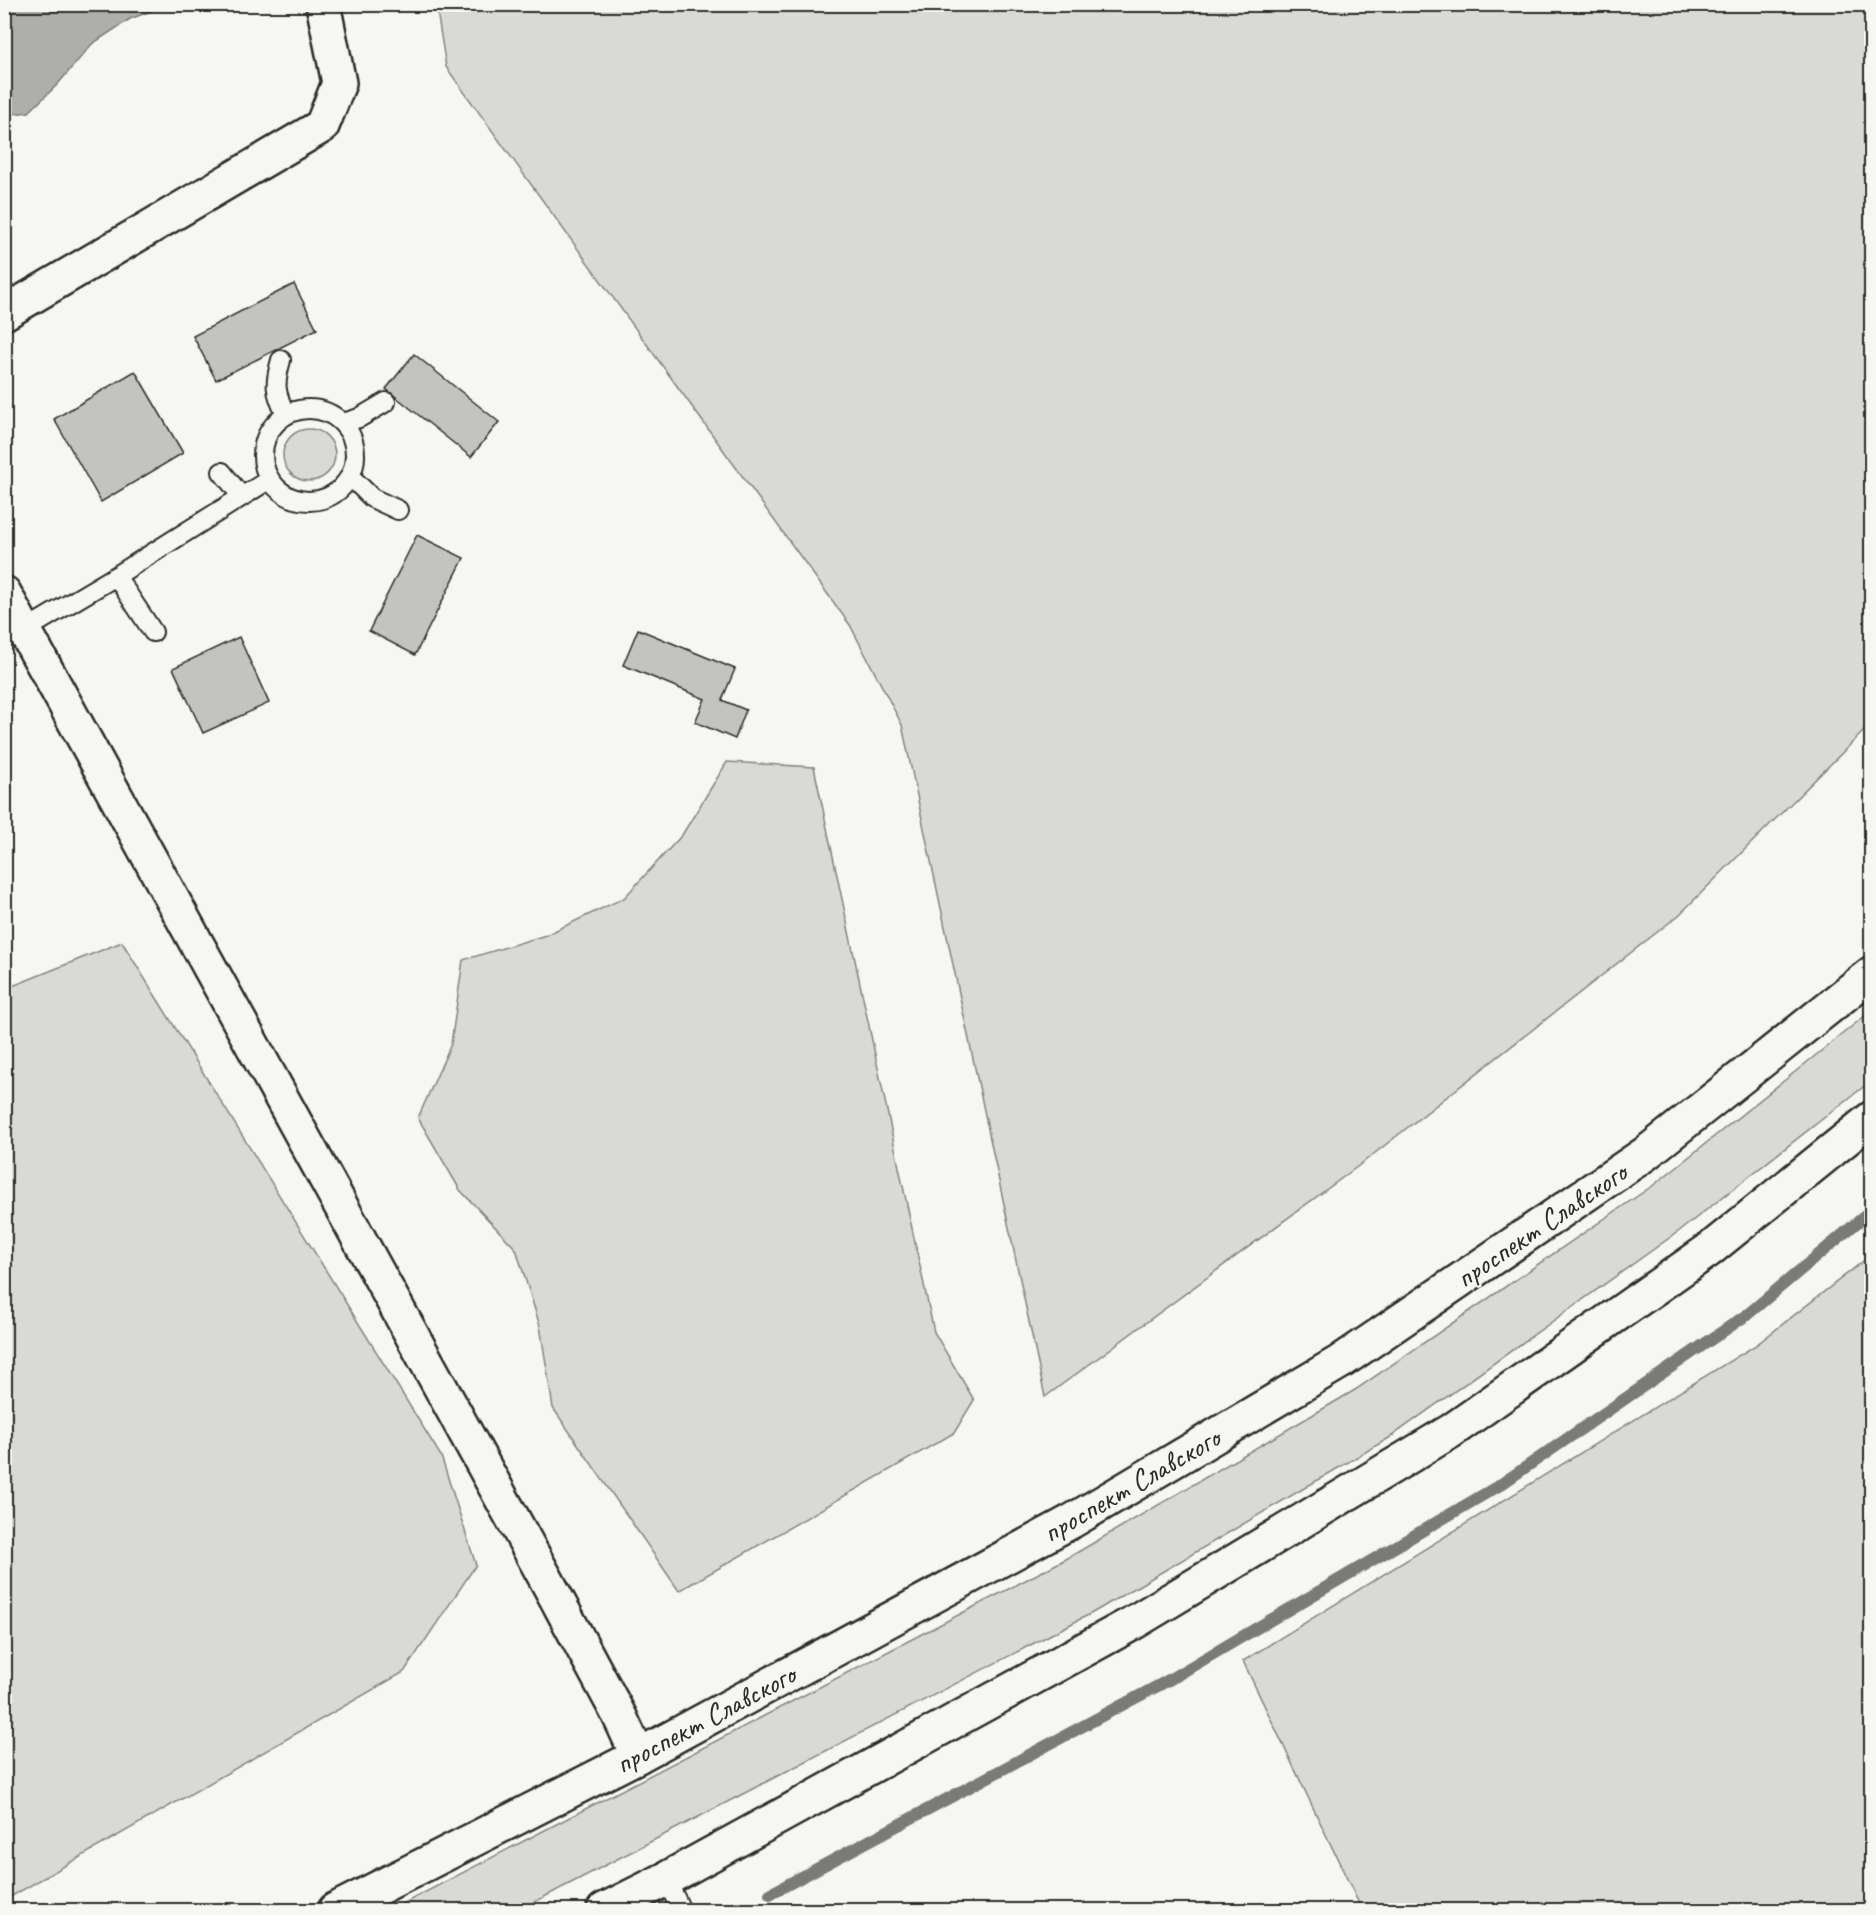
<svg xmlns="http://www.w3.org/2000/svg" width="1876" height="1915" viewBox="0 0 1876 1915" font-family="Caveat,sans-serif">
  <rect width="100%" height="100%" fill="#f6f6f2"/>
  <filter id="ink" filterUnits="userSpaceOnUse"><feTurbulence type="fractalNoise" baseFrequency=".0167" numOctaves="2"/><feDisplacementMap in="SourceGraphic" scale="12" xChannelSelector="R" yChannelSelector="G"/><feConvolveMatrix kernelMatrix="1 2 1 2 8 2 1 2 1" color-interpolation-filters="sRGB"/></filter>
  <g filter="url(#ink)">
    <path fill="#d9d9d5" stroke="#828280" stroke-width="1.5" d="M436 5H1871V724L1679 915 1361 1164 1045 1397 902 725 850 625 446 67Z
      M283 455a26 26 0 1 1 52 0a26 26 0 1 1-52 0Z
      M727 762 814 767 934 1332 974 1400 954 1433 679 1591 553 1408 540 1326 516 1249 460 1190 418 1118 451 1044 463 960 546 935 624 898 682 835Z
      M122 942 441 1456 476 1565 404 1672 5 1900V989Z
      M1871 1011V1081L1682 1229 1389 1438 1094 1612 519 1910H391L1066 1559 1355 1390 1655 1184Z
      M1871 1255V1910H1362L1243 1661 1756 1345Z"/>
    <path fill="#aeaeab" stroke="#7a7a78" stroke-width="1.5" d="M4 5 5 4 167 5 130 19 92 44 58 84 29 112 5 115Z"/>
    <g fill="none" stroke-linecap="round" stroke-linejoin="round">
      <path stroke="#7a7a78" stroke-width="12" d="M770 1894 1167 1681 1500 1485 1748 1314 1872 1210"/>
    </g>
    <path fill="#c3c3c0" stroke="#2b2b2b" stroke-width="1.5" d="M294 284 317 329 216 380 193 336Z
      M414 354 499 422 471 457 386 389Z
      M135 371 183 453 101 502 54 419Z
      M417 535 464 558 415 655 369 631Z
      M638 629 735 669 722 700 746 710 735 739 695 722 705 699 623 665Z
      M239 637 269 703 203 733 173 668Z"/>
    <g fill="none" stroke-linecap="round" stroke-linejoin="round">
      <g stroke="#2b2b2b" stroke-width="22">
        <path id="lane" d="M281 360C274 385 275 392 286 415
          M263 455a46 46 0 1 1 92 0a46 46 0 1 1-92 0Z
          M343 423 359 418 386 402
          M222 472 242 497
          M350 476 372 498 398 510
          M116 576 153 632
          M25 630 116 576 270 479
          M666 1879 681 1910"/>
      </g>
      <g stroke="#2b2b2b" stroke-width="38">
        <path id="street" d="M4 313 322 126 339 83 323 4
          M4 593 546 1579 620 1717 638 1756"/>
      </g>
      <g stroke="#2b2b2b" stroke-width="38">
        <path id="secondary" d="M335 1910 638 1756 1072 1521 1340 1362 1645 1154 1872 973
          M604 1910 666 1879 1131 1624 1451 1431 1709 1250 1872 1118"/>
      </g>
      <use href="#lane" stroke="#f6f6f2" stroke-width="18"/>
      <use href="#street" stroke="#f6f6f2" stroke-width="33"/>
      <use href="#secondary" stroke="#f6f6f2" stroke-width="33"/>
    </g>
  </g>
  <g text-anchor="middle" stroke-width="4.5" stroke-linejoin="round" paint-order="stroke">
    <g font-size="30" fill="#2b2b2b" stroke="#f6f6f2">
      <text transform="translate(1541 1225) rotate(-34)" y="10">проспект Славского</text>
      <text transform="translate(1131 1485) rotate(-30)" y="10">проспект Славского</text>
      <text transform="translate(705 1719) rotate(-28)" y="10">проспект Славского</text>
    </g>
  </g>
  <rect width="1876" height="1915" fill="none" stroke="#f6f6f2" stroke-width="24"/>
  <rect x="12" y="12" width="1852" height="1891" fill="none" stroke="#2b2b2b" stroke-width="2" filter="url(#ink)"/>
</svg>
